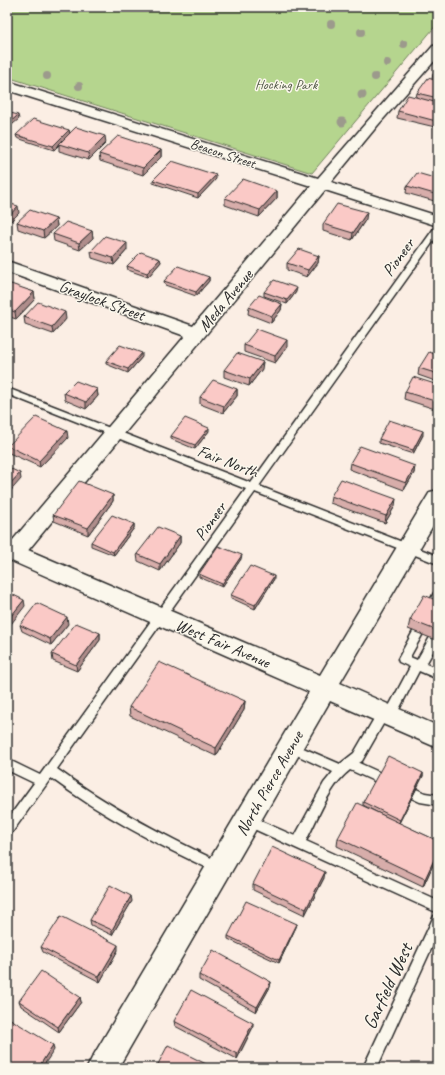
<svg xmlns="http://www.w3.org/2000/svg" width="445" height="1075" viewBox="0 0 445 1075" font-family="Caveat,sans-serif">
  <rect width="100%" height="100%" fill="#fbeee4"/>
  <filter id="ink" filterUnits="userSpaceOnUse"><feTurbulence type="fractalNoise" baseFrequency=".025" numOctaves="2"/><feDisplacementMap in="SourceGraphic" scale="8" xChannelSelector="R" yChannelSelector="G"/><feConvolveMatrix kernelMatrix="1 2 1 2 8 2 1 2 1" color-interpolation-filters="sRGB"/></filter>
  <g filter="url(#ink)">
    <path fill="#b5d58e" stroke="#70805c" d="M7 7H438V23L312 173 7 77Z"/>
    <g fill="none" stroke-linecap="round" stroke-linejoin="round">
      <g stroke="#2b2b2b" stroke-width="3">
        <path id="lane" d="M435 227H438V235L259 486 438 556V564L255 492 57 769C109 807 166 837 224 864L226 868 224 872 220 874 216 872C158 845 102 816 51 778L11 834 7 835V820L34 783 7 770V759L40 775 246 489 7 394V388L251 483Z
          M438 592V606L410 657 417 660 434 630 438 629V643L426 664 438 669V679L419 671 394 719 390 721 386 719 362 761 359 763 425 793 438 795V805L420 802 350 770C329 786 318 818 306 841L438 901V913L243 824 241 820 243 816 247 815 295 836 324 783 333 772 286 750 284 747 286 744 290 742 294 744 340 764 354 753 379 710 383 708 387 710 410 667 399 662 398 659 434 593Z
          M438 914V934L377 1068H363L434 916Z"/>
      </g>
      <g stroke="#2b2b2b" stroke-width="3">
        <path id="street" d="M438 45V57L378 125 331 182 438 216V226L325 190 21 559 14 561 7 559V547L185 336 7 272V261L193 326 311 186 7 90V81L318 178 433 46Z"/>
      </g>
      <g stroke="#2b2b2b" stroke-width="3">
        <path id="secondary" d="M438 490V517L340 683 438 726V748L330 701 118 1068H87L92 1058 309 692 7 559V541L320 675 430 492Z"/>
      </g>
      <use href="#lane" fill="#fbf7ec" fill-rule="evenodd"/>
      <use href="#street" fill="#fbf7ec" fill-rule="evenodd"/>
      <use href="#secondary" fill="#fbf7ec" fill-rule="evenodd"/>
    </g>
    <g fill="#9c9a8c">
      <circle cx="331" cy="24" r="4"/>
      <circle cx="361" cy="32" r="4"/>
      <circle cx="404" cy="44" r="4"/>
      <circle cx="387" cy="63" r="4"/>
      <circle cx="47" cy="76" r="4"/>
      <circle cx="375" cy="77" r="4"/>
      <circle cx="79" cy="86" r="4"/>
      <circle cx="362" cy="95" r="4.5"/>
      <circle cx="342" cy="122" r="4.5"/>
    </g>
    <path fill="#d7adaa" stroke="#2b2b2b" d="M438 67V122L435 127 397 118 398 111 416 97 417 93 432 79 433 74Z
      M69 130 70 133 106 143 89 160 59 151V145L54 150 17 138 16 135Z
      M161 150V157L143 175 100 161 99 154Z
      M216 179 198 198 153 183V180Z
      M438 179V202L406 193 407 186Z
      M277 191V198L259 217 225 205V198Z
      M56 219 57 226 44 238 18 229 17 222Z
      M366 219 352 240 323 231V224Z
      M92 231 93 238 80 250 54 241 53 234Z
      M127 250 114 265 92 258 91 251Z
      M319 256 318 263 307 277 287 270V263Z
      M160 259 161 262 148 277 128 270 127 266Z
      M209 277V281L196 296 165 285 164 281Z
      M7 284 34 292 35 299 16 319 7 316Z
      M264 292H296L287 304 264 296Z
      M282 304 281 310 271 323 248 314 249 307Z
      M24 317 66 319 53 334 25 324Z
      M438 344V354H435L436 347Z
      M244 345 287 347 275 363 244 352Z
      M438 355V382L418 375 419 368Z
      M142 357 128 373 106 364V361Z
      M262 369 249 386 224 377V370Z
      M438 385V410L404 399 405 392Z
      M97 389 98 396 86 409 65 400 64 393Z
      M237 389V396L223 413 200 404V397Z
      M209 431 195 449 171 439V436Z
      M423 435 413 454 379 443V439Z
      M68 438 40 467 9 453 8 446Z
      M350 463 415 466 414 473 404 490 349 469Z
      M113 495V501L88 535 54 521 53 515Z
      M331 496 395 506 385 523 330 503Z
      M134 524V528L114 555 91 546V542Z
      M180 536V543L160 571 138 561 137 554Z
      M241 559 222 587 199 577V574Z
      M274 579 255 609 231 598V595Z
      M438 601V641L408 629 410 620Z
      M68 624 51 645 22 631 20 625Z
      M100 633V640L77 671 53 661 52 654Z
      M245 701 244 710 216 756 130 716 129 707Z
      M423 773V776L399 823 438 841V854L423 887 337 846 338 838 388 818 363 805V802Z
      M324 878 305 915 253 890V884Z
      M132 901 112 935 91 925 90 920Z
      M297 924 296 927 279 963 228 939V936Z
      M41 947 118 950 100 982 43 952Z
      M199 975 271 982 270 987 256 1012 199 980Z
      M80 997 81 1002 59 1032 21 1006 19 1001Z
      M174 1021 253 1027 237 1059 175 1026Z"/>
    <path fill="#af8d8b" stroke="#2b2b2b" d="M18 115 19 119 7 129V125Z
      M438 117V122L435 127 436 121Z
      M69 130 70 134 59 144V145L54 150 53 146Z
      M105 136 106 143 89 160 88 153Z
      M161 150V157L143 175V168Z
      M216 175V179L198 198V194Z
      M277 191V198L259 217 260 210Z
      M18 206 19 213 7 225V218Z
      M367 212 366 219 352 240 353 233Z
      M56 219 57 226 44 238 43 231Z
      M92 231 93 238 80 250 79 243Z
      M127 243V250L114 265 113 258Z
      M319 256 318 263 307 277 308 270Z
      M160 259 161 262 148 277 147 273Z
      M209 277V281L196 296V292Z
      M297 288 296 292 287 304V300Z
      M34 292 35 299 16 319 15 312Z
      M282 304 281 310 271 323 272 316Z
      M65 312 66 319 53 334 52 327Z
      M287 340V347L275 363V356Z
      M142 353V357L128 373V369Z
      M263 362 262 369 249 386 250 379Z
      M97 389 98 396 86 409V402Z
      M237 389V396L223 413 224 406Z
      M209 428V431L195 449V445Z
      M67 431 68 438 40 467 39 461Z
      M423 431V435L413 454V450Z
      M415 466 414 473 404 490 406 483Z
      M20 473 21 479 7 495V487Z
      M113 495V501L88 535V528Z
      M396 499 395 506 385 523 386 516Z
      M134 524V528L114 555 113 552Z
      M180 536V543L160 571V564Z
      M242 555 241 559 222 587V584Z
      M274 576V579L255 609V605Z
      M24 600 25 606 8 628 7 621Z
      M67 617 68 624 51 645 50 639Z
      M100 633V640L77 671 76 665Z
      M245 701 244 710 216 756V748Z
      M423 773V776L399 823 400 820Z
      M438 851V854L423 887 425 879Z
      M325 872 324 878 305 915 306 909Z
      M131 896 132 901 112 935V930Z
      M297 924 296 927 279 963V960Z
      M118 945V950L100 982 99 977Z
      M271 982 270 987 256 1012 257 1007Z
      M80 997 81 1002 59 1032 58 1027Z
      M253 1023V1027L237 1059V1054Z
      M53 1045 54 1050 42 1068H38Z"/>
    <path fill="#fac9c6" stroke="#2b2b2b" d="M438 67V75L433 74Z
      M428 78 438 81V98L417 93Z
      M408 95 438 103V117L436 121 398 111Z
      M7 112 18 115 7 125Z
      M33 119 69 130 53 146 16 135Z
      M76 127 105 136 88 153 59 144Z
      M118 136 161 150 143 168 99 154Z
      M172 161 216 175 198 194 153 180Z
      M417 173 438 179V195L407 186Z
      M243 179 277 191 260 210 225 198Z
      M7 203 18 206 7 218Z
      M337 204 367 212 353 233 323 224Z
      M30 210 56 219 43 231 17 222Z
      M66 222 92 231 79 243 53 234Z
      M105 236 127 243 113 258 91 251Z
      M299 249 319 256 308 270 287 263Z
      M141 252 160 259 147 273 127 266Z
      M178 266 209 277 196 292 164 281Z
      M274 280 297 288 287 300 264 292Z
      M8 283 34 292 15 312 7 309V284Z
      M259 295 282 304 272 316 249 307Z
      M38 302 65 312 52 327 24 317Z
      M257 329 287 340 275 356 244 345Z
      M120 345 142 353 128 369 106 361Z
      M429 352 438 355V374L419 368Z
      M237 353 263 362 250 379 224 370Z
      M413 377 438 385V402L405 392Z
      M213 380 237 389 224 406 200 397Z
      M76 381 97 389 86 402 64 393Z
      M36 417 67 431 39 461 8 446Z
      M185 418 209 428 195 445 171 436Z
      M389 420 423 431 413 450 379 439Z
      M360 446 415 466 406 483 350 463Z
      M7 467 20 473 7 487Z
      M341 479 396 499 386 516 331 496Z
      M79 481 113 495 88 528 53 515Z
      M112 515 134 524 113 552 91 542Z
      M158 527 180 536 160 564 137 554Z
      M218 546 242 555 222 584 199 574Z
      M250 566 274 576 255 605 231 595Z
      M7 592 24 600 7 621Z
      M424 595 438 601V631L410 620Z
      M37 603 67 617 50 639 20 625Z
      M76 623 100 633 76 665 52 654Z
      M159 662 245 701 216 748 129 707Z
      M388 756 423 773 400 820 363 802Z
      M357 803 438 841V851L425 879 338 838Z
      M272 847 325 872 306 909 253 884Z
      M110 885 131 896 112 930 90 920Z
      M246 901 297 924 279 960 228 936Z
      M61 916 118 945 99 977 41 947Z
      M213 950 271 982 257 1007 199 975Z
      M41 971 80 997 58 1027 19 1001Z
      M191 990 253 1023 237 1054 174 1021Z
      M7 1017 53 1045 38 1068H7Z
      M168 1045 214 1068H156Z"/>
  </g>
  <g text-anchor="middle" stroke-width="3" stroke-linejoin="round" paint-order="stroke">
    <g font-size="14" fill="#4e5644" stroke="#fbf7ec">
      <text x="286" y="89">Hocking Park</text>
    </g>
    <g font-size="14" fill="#2b2b2b" stroke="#fbf7ec">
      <text transform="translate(223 153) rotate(18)" y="5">Beacon Street</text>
    </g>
    <g font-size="17" fill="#2b2b2b" stroke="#fbf7ec">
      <text transform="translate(398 257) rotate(-54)" y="6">Pioneer</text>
      <text transform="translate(102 300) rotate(20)" y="6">Graylock Street</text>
      <text transform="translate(225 300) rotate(-50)" y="6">Meda Avenue</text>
      <text transform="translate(228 461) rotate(21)" y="6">Fair North</text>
      <text transform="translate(210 521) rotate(-55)" y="6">Pioneer</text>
      <text transform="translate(223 643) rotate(23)" y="6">West Fair Avenue</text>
      <text transform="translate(269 783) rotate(-60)" y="6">North Pierce Avenue</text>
    </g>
    <g font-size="20" fill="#2b2b2b" stroke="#fbf7ec">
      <text transform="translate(387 986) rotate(-65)" y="7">Garfield West</text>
    </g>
  </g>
  <rect width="445" height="1075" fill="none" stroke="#fbf7ec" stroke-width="24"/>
  <rect x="12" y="12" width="421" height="1051" fill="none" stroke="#2b2b2b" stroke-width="1.5" filter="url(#ink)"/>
</svg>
